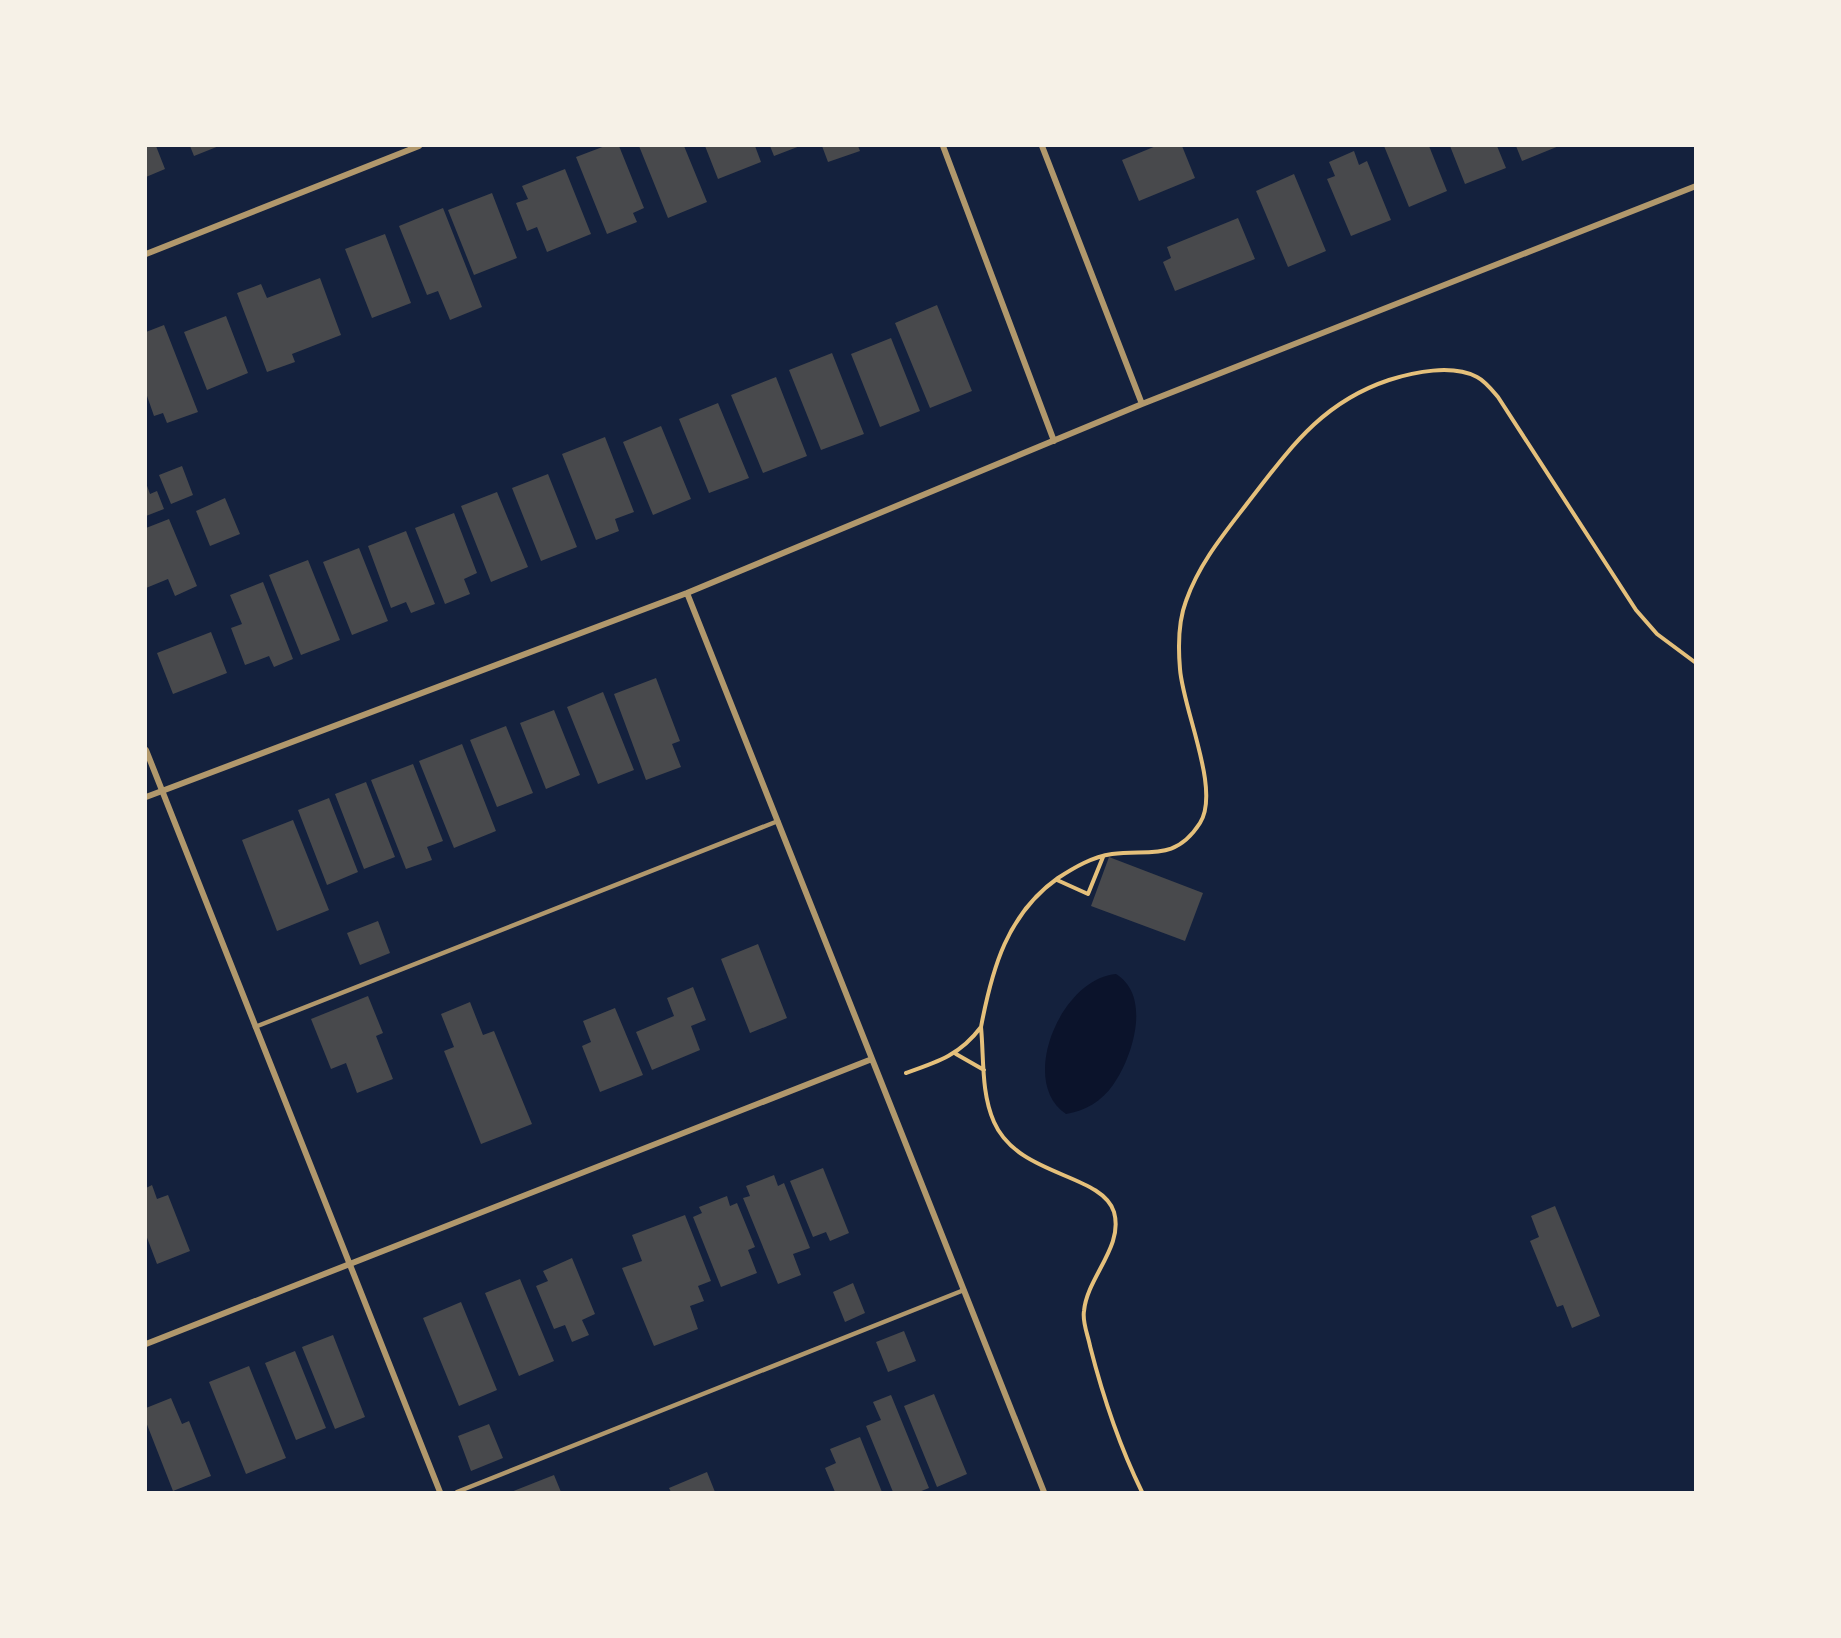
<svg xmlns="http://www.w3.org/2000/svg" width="1841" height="1638" viewBox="0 0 1841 1638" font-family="'Source Serif 4',serif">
  <rect width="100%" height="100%" fill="#14213d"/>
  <path fill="#0b132b" d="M1116 974C1152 996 1133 1057 1113 1085 1102 1101 1085 1111 1066 1114 1017 1081 1062 978 1116 974Z"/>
  <path fill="#48494c" d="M146 146H156L165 169 146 177Z
    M190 146H219L194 156Z
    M605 146H619L644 208 633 213 637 222 607 234 576 157Z
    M639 146H684L707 202 668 218Z
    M705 146H755L761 162 718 179Z
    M770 146H800L774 156Z
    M822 146H858L860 151 828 162Z
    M1156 146H1182L1195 178 1139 201 1122 160Z
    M1384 146H1429L1447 191 1409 207Z
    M1450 146H1497L1506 168 1465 184Z
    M1516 146H1559L1522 161Z
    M1354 151 1359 165 1367 161 1391 220 1351 236 1327 179 1335 176 1329 162Z
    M565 169 591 234 547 252 537 227 527 231 516 203 528 199 522 186Z
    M1294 174 1326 251 1288 267 1256 191Z
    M492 193 517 258 474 275 448 210Z
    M443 208 482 307 450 320 438 291 427 295 399 226Z
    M1238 218 1255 259 1175 291 1163 262 1171 258 1167 247Z
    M385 234 411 303 372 318 345 249Z
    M320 278 341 335 292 354 295 362 267 372 237 293 261 284 267 298Z
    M937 305 972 391 930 408 895 323Z
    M226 316 248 373 207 390 184 332Z
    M164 325 198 412 167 423 163 413 154 416 146 393V332Z
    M891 338 920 411 880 427 851 354Z
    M832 353 864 434 821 450 789 370Z
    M776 377 807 456 763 473 731 395Z
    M718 403 749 478 709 493 679 419Z
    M661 426 691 499 653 515 623 442Z
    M605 437 634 512 615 519 619 531 596 540 562 454Z
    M182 466 193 495 171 504 159 475Z
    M548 474 577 547 541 561 512 488Z
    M146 483 150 494 157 491 164 509 146 516Z
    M497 492 528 567 491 582 461 506Z
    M225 498 240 534 210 546 196 511Z
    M454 513 477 573 464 579 470 594 445 604 415 528Z
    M169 519 197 586 175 596 168 579 146 588V528Z
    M406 531 435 604 411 613 406 602 391 608 368 546Z
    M359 548 388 621 352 635 323 562Z
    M308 560 340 640 301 655 269 575Z
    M263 582 293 659 274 667 269 656 245 665 231 628 242 624 230 595Z
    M211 632 227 673 173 694 157 653Z
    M656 678 680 741 672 744 681 767 646 780 614 694Z
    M603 692 634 770 598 784 567 707Z
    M554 710 580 775 546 789 520 723Z
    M506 726 533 793 497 807 470 740Z
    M462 744 496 831 454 848 419 761Z
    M413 764 443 841 427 847 432 860 406 869 371 780Z
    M366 782 395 857 364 869 335 794Z
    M329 798 358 872 327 885 298 810Z
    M293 820 329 910 277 931 242 840Z
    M1109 857 1203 893 1185 941 1091 906Z
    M378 921 390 953 360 965 347 933Z
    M758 944 787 1018 750 1033 721 959Z
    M693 987 706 1020 691 1026 700 1050 652 1070 636 1032 674 1016 667 998Z
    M368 996 383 1033 376 1036 393 1079 357 1093 346 1063 331 1069 311 1019Z
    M470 1002 483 1035 494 1031 532 1124 481 1144 444 1051 454 1047 441 1014Z
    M615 1008 643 1075 600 1092 582 1046 591 1042 583 1021Z
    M823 1168 849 1233 830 1241 826 1232 813 1237 790 1181Z
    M774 1175 778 1186 784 1183 810 1248 793 1254 801 1275 778 1284 743 1198 750 1196 746 1186Z
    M152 1185 157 1199 168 1195 190 1251 157 1264 146 1235V1188Z
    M727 1196 730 1206 737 1203 755 1247 748 1250 757 1273 721 1287 693 1217 702 1213 699 1207Z
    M1555 1206 1600 1316 1572 1328 1563 1305 1557 1307 1530 1241 1539 1237 1531 1216Z
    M685 1215 711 1281 698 1286 704 1301 690 1306 698 1329 654 1346 622 1268 642 1261 632 1235Z
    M572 1258 595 1314 582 1320 589 1335 572 1342 565 1325 554 1329 536 1286 548 1281 543 1271Z
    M520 1279 554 1361 519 1376 485 1293Z
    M853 1283 865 1313 845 1322 833 1292Z
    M461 1302 497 1390 459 1406 423 1318Z
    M904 1331 916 1361 888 1372 876 1342Z
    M333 1335 365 1417 335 1429 302 1347Z
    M295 1351 326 1428 296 1440 265 1363Z
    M249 1366 286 1458 246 1474 209 1382Z
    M934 1394 967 1474 937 1487 904 1406Z
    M891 1395 929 1488 919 1492H893L866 1426 881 1420 873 1402Z
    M171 1398 182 1424 189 1421 211 1476 173 1491 146 1422V1408Z
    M489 1424 503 1458 471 1471 458 1436Z
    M860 1437 882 1492H835L825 1468 836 1463 830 1449Z
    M707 1472 715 1492H671L669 1488Z
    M554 1475 561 1492H511Z"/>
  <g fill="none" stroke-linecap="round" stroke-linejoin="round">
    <path stroke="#e5c07b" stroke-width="4" d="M1057 880 1088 894 1103 857
      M981 1027C984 1058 981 1093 994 1122 1018 1177 1102 1173 1114 1212 1124 1247 1087 1277 1084 1311 1082 1322 1088 1335 1090 1346 1103 1397 1119 1445 1142 1492
      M956 1054 984 1070
      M906 1073C938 1062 960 1055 981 1027 992 969 1007 914 1058 878 1075 867 1092 857 1112 854 1149 849 1175 862 1200 823 1221 790 1183 710 1180 669 1178 646 1178 622 1186 601 1199 564 1223 535 1246 505 1289 450 1320 403 1389 380 1414 372 1452 364 1477 377 1485 381 1492 390 1498 397L1636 610 1657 634 1696 663"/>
    <path stroke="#b1986c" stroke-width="4.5" d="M255 1027 778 821
      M457 1492 964 1290"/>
    <path stroke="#b1986c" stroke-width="6" d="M943 146 1054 441
      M1042 146 1142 404
      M146 254 419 146
      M687 593 1044 1492
      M146 750 440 1492
      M146 797 687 593 1142 404 1696 186
      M146 1344 872 1059"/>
  </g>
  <rect width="1841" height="1638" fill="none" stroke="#f6f1e7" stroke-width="294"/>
</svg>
